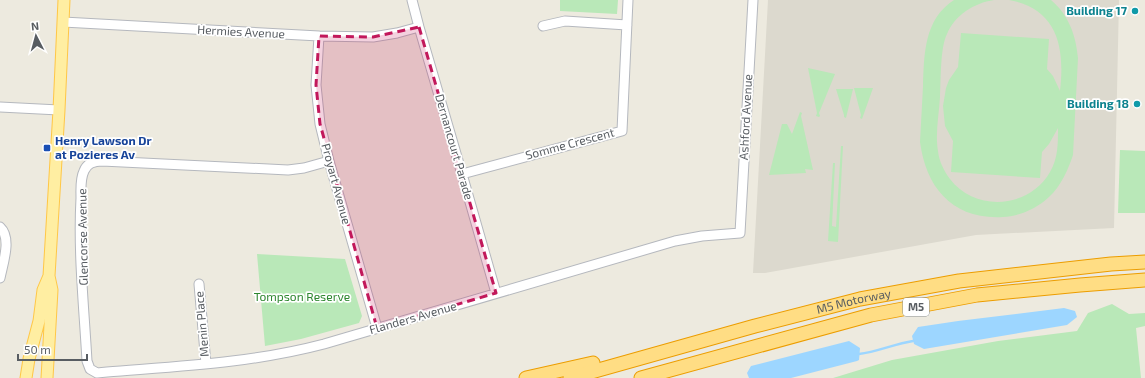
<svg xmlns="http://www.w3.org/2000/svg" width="1145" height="378" viewBox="0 0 1145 378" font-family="'Exo 2',sans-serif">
  <rect width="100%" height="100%" fill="#edeadf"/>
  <path fill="#dcd9ce" d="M768 0H1119L1114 228 976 235 765 273H753Z"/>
  <path fill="#b9e8b8" d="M560 0H618L617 14 560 11Z
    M954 0H994C974 3 955 15 947 34 940 48 941 80 940 97 939 114 935 134 938 151 939 161 944 171 950 179 975 212 1029 209 1050 172 1058 158 1058 144 1058 128L1049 144 1042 152 1040 178 951 172 953 141 945 126 943 106 946 88 949 80 958 67 961 33 1049 39 1047 69 1053 76 1060 91C1065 48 1058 9 1009 0H1051C1069 15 1076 36 1078 58L1073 155C1068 170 1061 186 1049 197 1036 209 1020 216 1003 217 953 220 926 188 920 142 921 123 922 105 923 86 924 55 924 19 954 0Z
    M808 68 835 74 819 113 820 116 819 117 816 116 817 113Z
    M854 88H873L862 119 860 118 861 115Z
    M836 89H853L846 118 844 117V115Z
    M800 112 802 113 801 116 813 170 805 169 806 173 769 175 782 124H787L792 134Z
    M841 146H843L838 242 828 241 833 163H835L832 226 836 227Z
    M1120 150 1145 151V213H1118Z
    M257 254 345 259 362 316 359 323 301 339 265 346Z
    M1112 304 1129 314 1145 313V326L1136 328 1141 378H833L892 360 998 341 1077 331 1088 313Z"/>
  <path fill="#9dd6ff" d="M1064 308 1075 311 1077 317 1067 325 924 349 914 344 912 336 918 327 958 321Z
    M849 341 860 348 859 360 857 361 791 378H749L747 373 751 366Z"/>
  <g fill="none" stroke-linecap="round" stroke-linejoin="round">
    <path stroke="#9dd6ff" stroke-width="2.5" d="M859 354C877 352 894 344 913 341"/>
    <g stroke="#b5b8be" stroke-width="11">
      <path id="minor" d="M412 0 419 27 462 174 496 293
        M63 22 319 36 373 37 397 33 419 27
        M543 26 565 21 627 25
        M319 36 316 85 320 124 329 161 377 328
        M0 107 59 110
        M329 161 304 168 288 170 102 161C94 161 87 163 84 171 80 179 81 189 81 198 78 252 84 307 87 361L90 369 97 373 107 372C181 366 252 363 324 344L675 241 702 236 740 233 753 0
        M462 174 622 131 628 0
        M0 227C12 238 3 263 0 278
        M199 284 206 364"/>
    </g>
    <g stroke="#ffc746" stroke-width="13">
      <path id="major" d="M26 378 29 359 39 321 43 290 49 276 59 110 64 0
        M47 378 52 290 49 276"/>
    </g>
    <g stroke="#ec9d00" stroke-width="15">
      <g id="highway">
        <path d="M526 378 593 363"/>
        <path id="s1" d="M570 378 755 326 860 299 959 281 1111 264 1145 262"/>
        <path d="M641 378 871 315 977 295 1080 285 1145 280"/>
      </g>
    </g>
    <use href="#minor" stroke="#fff" stroke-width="9"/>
    <use href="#major" stroke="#ffeea2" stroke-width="11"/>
    <use href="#highway" stroke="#ffdd84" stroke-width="13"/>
  </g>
  <path fill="#c2185b" fill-opacity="0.2" stroke="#c2185b" stroke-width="3" stroke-dasharray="8 5" stroke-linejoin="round" d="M419 27 496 293 377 328 320 124 316 85 319 36 373 37Z"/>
  <g fill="#0f9aa8" stroke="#fff" stroke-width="1.5">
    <circle cx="1135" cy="11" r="4"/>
    <circle cx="1137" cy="104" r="4"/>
  </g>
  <rect fill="#1a4fb4" stroke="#fff" stroke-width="1.5" x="43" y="144" width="8" height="8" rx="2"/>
  <g text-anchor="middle" stroke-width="3.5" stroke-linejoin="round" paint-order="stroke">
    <rect fill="#fff" stroke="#8a8e91" stroke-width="1" x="903" y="298" width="26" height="18" rx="3"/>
    <g font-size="11" font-weight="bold" fill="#585d62">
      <text x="916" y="311">M5</text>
    </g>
    <g font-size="12" font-weight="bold" fill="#0d838f" stroke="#fff" text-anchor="end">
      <text x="1127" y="15">Building 17</text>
      <text x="1129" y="108">Building 18</text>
    </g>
    <g font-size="12" fill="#585d62" stroke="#fff">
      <text transform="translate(241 32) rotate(3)" y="4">Hermies Avenue</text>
      <text transform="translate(746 117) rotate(-87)" y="4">Ashford Avenue</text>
      <text transform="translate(570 144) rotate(-15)" y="4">Somme Crescent</text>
      <text transform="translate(454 147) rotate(74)" y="4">Dernancourt Parade</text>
      <text transform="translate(336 184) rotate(75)" y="4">Proyart Avenue</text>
      <text transform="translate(83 237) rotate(-91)" y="4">Glencorse Avenue</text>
      <text dy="4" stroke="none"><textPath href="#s1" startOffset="294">M5 Motorway</textPath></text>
      <text transform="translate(413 318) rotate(-16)" y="4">Flanders Avenue</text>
      <text transform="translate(202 324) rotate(-95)" y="4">Menin Place</text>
    </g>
    <g font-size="12" font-weight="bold" fill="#164399" stroke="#fff" text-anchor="start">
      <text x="55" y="145">Henry Lawson Dr<tspan x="55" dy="14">at Pozieres Av</tspan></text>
    </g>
    <g font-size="12" fill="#2c862e" stroke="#fff">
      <text x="302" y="301">Tompson Reserve</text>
    </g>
  </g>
  <g transform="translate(36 36) rotate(354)" stroke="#ffffff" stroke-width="3" paint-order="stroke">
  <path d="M0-3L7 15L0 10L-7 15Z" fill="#585d62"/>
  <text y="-6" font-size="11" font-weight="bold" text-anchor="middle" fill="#585d62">N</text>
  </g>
  <path d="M18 354v6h69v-6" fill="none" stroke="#585d62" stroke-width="2"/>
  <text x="24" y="354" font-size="12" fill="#585d62" stroke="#ffffff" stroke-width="3" paint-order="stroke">50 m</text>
</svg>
